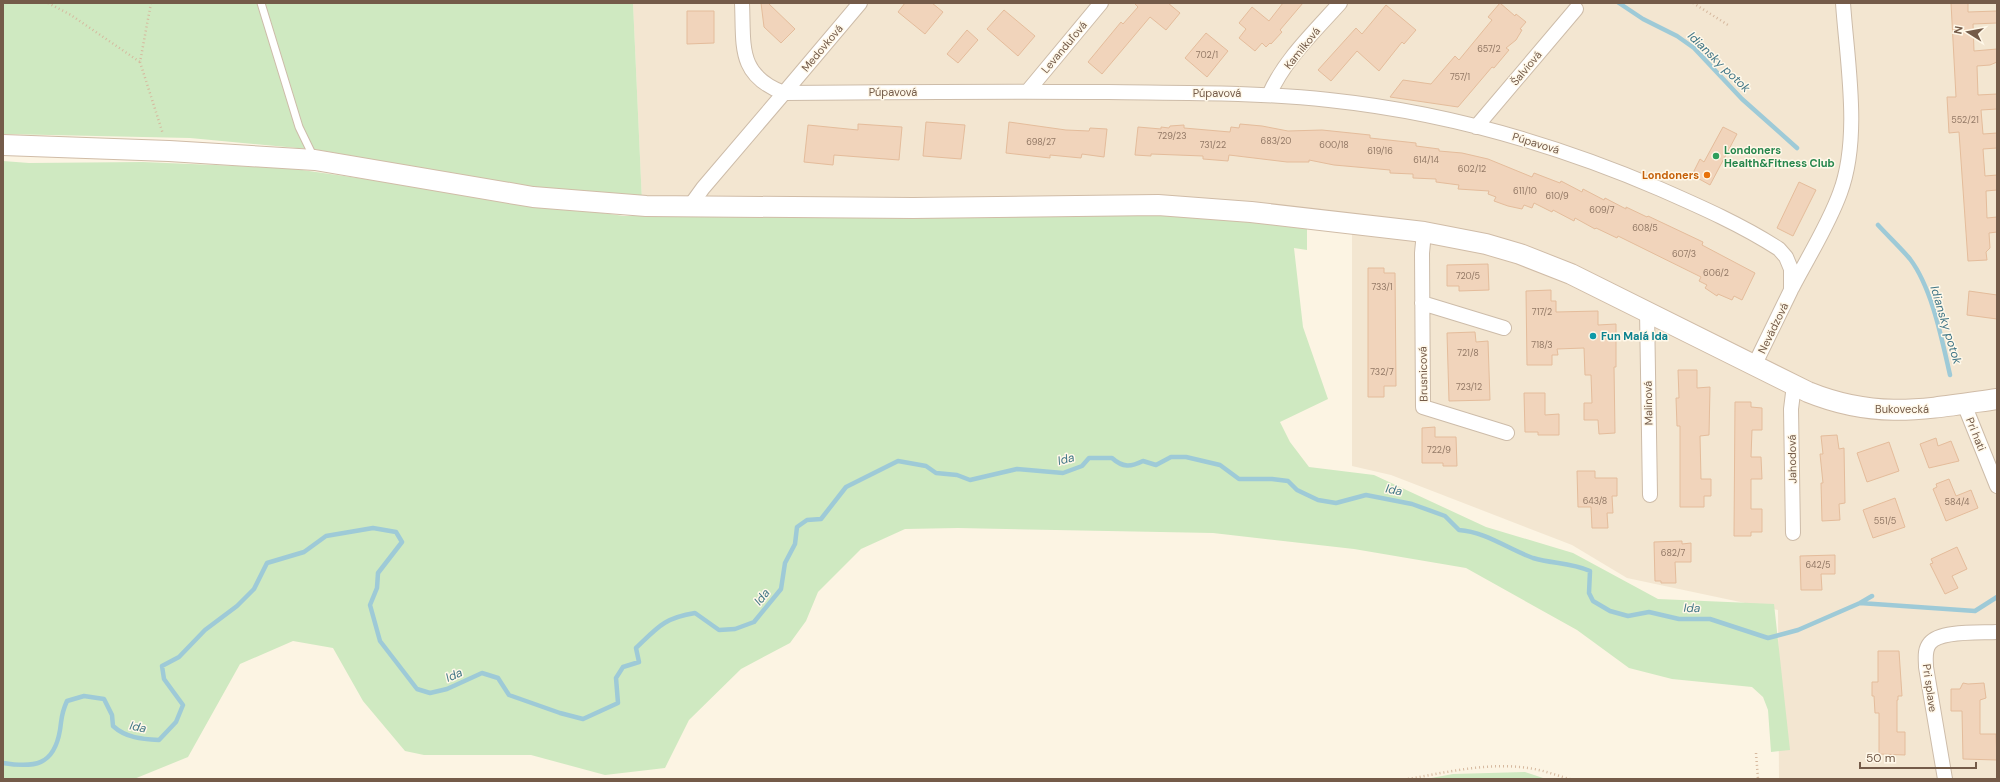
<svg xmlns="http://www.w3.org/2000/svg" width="2000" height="782" viewBox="0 0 2000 782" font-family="'DM Sans',sans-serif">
  <rect width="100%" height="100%" fill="#fcf4e3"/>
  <path fill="#f3e6d1" d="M633 3H1997V779H1779L1778 610 1627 578 1572 545 1391 475 1352 466V222L642 202Z"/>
  <path fill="#cfe9c1" d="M3 3H633L642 202 533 188 319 150 190 138 3 134Z
    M3 161 29 163 143 162 288 168 624 216 1141 213 1307 226V250L1294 248 1303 327 1328 399 1280 422 1290 442 1309 467 1374 475 1486 527 1573 553 1658 599 1774 604 1790 750 1771 752 1768 710 1763 697 1752 687 1672 679 1629 668 1577 630 1466 568 1354 549 1213 533 958 528 905 529 861 549 818 592 806 621 790 643 741 669 689 720 665 768 605 775 531 755H424L405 751 363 701 333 648 293 641 240 664 188 757 134 779H3Z
    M1525 772 1546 779H1426L1453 774Z"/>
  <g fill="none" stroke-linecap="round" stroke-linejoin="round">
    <path stroke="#9ecad7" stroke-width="4.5" d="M1619 3 1643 19 1677 36 1694 48 1742 99 1797 148
      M1878 225C1888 236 1900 247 1910 259 1932 288 1942 340 1950 375
      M1860 603 1975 611 1997 597
      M3 763C34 768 54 766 60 730 62 717 61 714 67 701L84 696 104 699 112 715 113 726C126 738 142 739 159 740L176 722 183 705 164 679 162 666 179 657 205 630 237 606 254 589 267 563 304 552 326 536 373 528 396 532 402 542 378 573 377 588 370 605 380 641 417 689 430 693 447 689 482 673 498 678 509 695 560 713 583 719 618 703 616 678 623 667 639 662 636 648C658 627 664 618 695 613L719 630 735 629 754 622 781 589 785 563 795 544 797 527 807 520 821 519 846 487 898 461 926 466 936 473 957 475 970 480 1017 469 1063 473 1082 466 1089 458H1112C1123 468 1131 467 1143 461L1156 465 1171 457H1186L1220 465 1239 479H1272L1288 481 1297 490 1318 500 1336 503 1366 495 1412 504 1445 516 1459 530C1486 532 1508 549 1533 558 1553 564 1570 562 1590 571L1589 593 1593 601 1610 611 1628 616 1649 612 1679 619H1710L1768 638 1798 630 1860 603 1872 596"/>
  </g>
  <path fill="#f1d4bb" stroke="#e4bc9b" d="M761 3H768L795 29 781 43 764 27Z
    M905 3H932L943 12 925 34 898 12Z
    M1134 3H1168L1180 13 1166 30 1150 17 1102 74 1088 62 1121 22 1123 24 1138 7Z
    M1283 3H1303L1280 30 1282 32 1271 44 1270 43 1266 47 1262 43 1255 51 1239 38 1246 29 1239 23 1252 7 1269 21Z
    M1500 3 1515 16 1516 14 1526 22 1520 29 1522 30 1516 40 1506 48 1509 50 1494 68 1492 67 1458 107 1390 97 1403 80 1431 84 1455 56 1459 60 1492 20 1488 17Z
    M1951 3H1968V12L1997 11V23L1973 24 1974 51 1997 49V62L1990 65 1977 66 1978 95 1997 94V109L1981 110 1983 134 1997 133V148L1983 149 1985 176 1997 175V190L1986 191 1987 218 1997 217V232L1989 233 1990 248 1986 252 1987 260 1968 261 1959 132 1949 133 1947 97H1956Z
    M1386 5 1416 30 1404 44 1402 42 1379 71 1357 51 1331 81 1318 70 1356 28 1362 34Z
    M1004 10 1035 36 1018 56 987 29Z
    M687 11H714V43L687 44Z
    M967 30 978 40 958 63 947 54Z
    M1206 33 1228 51 1207 77 1185 58Z
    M926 122 965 125 961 159 923 156Z
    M1009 122 1066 130 1089 131 1090 128 1107 129 1104 157 1082 154 1081 158 1050 155V158L1006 153Z
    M858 124 902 127 899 160 834 155 833 165 804 162 808 125 858 130Z
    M1240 124 1262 126 1288 131 1322 130 1370 135V138L1416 143V146L1439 149V151L1462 153 1488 159 1532 177 1534 173 1560 183 1561 181 1582 192 1583 189 1604 200 1605 198 1626 209V207L1647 217 1648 216 1703 242 1702 245 1755 273 1742 300 1734 296 1732 300 1718 294 1717 296 1705 288 1707 285 1699 281 1701 277 1618 236 1617 238 1596 228 1595 229 1575 218 1574 221 1553 210 1552 212 1534 203 1532 208 1524 205 1522 209 1508 206 1494 201 1496 197 1488 194 1489 191 1458 189 1459 185 1436 182V179L1413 178V174L1390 173V170L1334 165 1309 160V162H1287L1229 155 1228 161 1203 159V156L1151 154V156L1135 155 1138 127 1161 129V127L1169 128 1170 126 1184 125V128L1230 132 1231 127 1239 128Z
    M1723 127 1737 134 1710 185 1692 175 1700 159 1704 162Z
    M1799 182 1816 190 1793 236 1777 228Z
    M1488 264 1489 290 1459 291V286H1447V265Z
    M1368 268H1384V273H1395L1396 386H1384V397H1368Z
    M1551 290V301H1556V312L1598 311V325L1616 324V367H1614L1615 433 1599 434 1598 420H1584V403H1592L1591 375H1585L1584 348 1557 349 1558 355H1552V365H1527L1526 291Z
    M1969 291 1997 295V319L1967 315Z
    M1475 332 1476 342 1488 341 1490 400 1449 401 1447 333Z
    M1678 370H1697V388L1710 387 1709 435 1700 436 1701 479H1711V496H1704V507H1680V426H1677L1676 398H1679Z
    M1524 393H1545V415L1559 414V435H1538V432H1525Z
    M1735 402H1751V407L1762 408V430H1752L1751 457H1761L1762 479H1751V509H1762V532H1751V536H1734Z
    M1435 427V437H1456L1457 466H1443V463H1422V428Z
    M1837 435 1839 449 1844 448 1845 503 1839 504 1840 520 1822 521 1821 483H1823L1820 454H1823L1821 436Z
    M1936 438 1938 446 1951 441 1959 461 1929 468 1920 444Z
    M1889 442 1899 471 1867 482 1857 453Z
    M1577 471H1595V478H1617V496H1612L1613 513H1607L1608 528H1592L1591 507H1578Z
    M1949 479 1956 496 1971 490 1978 508 1946 521 1933 489 1937 487 1936 484Z
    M1895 498 1905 527 1873 538 1863 510Z
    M1682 541V544L1691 543V562H1675L1676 583H1661V581H1655L1654 542Z
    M1957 547 1967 569 1952 576 1958 588 1945 594 1930 564 1933 563 1931 559Z
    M1835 555V574H1821L1822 590H1801L1800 556Z
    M1878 651H1899L1902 696H1898V700H1897V732H1905V755L1879 754V713H1875L1874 696H1872V682H1878Z
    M1963 683 1968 684 1984 683 1986 698 1980 700V734H1996L1997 760 1963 759 1962 711H1951V689H1960Z"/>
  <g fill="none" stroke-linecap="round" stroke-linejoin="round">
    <g stroke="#cdbca9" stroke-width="9">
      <path id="lane" d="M261 3 299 127 314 158"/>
    </g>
    <g stroke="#cdbca9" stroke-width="16">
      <path id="street" d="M742 3C744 46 737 75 784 93L860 3
        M1027 92 1101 3
        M1269 95C1284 60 1315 31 1340 3
        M1476 127 1576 9
        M690 206 703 188 784 93C892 92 1000 91 1108 92 1181 93 1255 92 1329 100 1443 112 1555 144 1660 189 1701 207 1742 225 1779 249L1786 257 1791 269V290L1754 366
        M1424 232 1422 253 1423 407 1507 433
        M1792 288C1808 257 1828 226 1840 193 1861 137 1847 62 1843 3
        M1422 303 1504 328
        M1647 311 1650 495
        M1964 404 1997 486
        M1793 533 1791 409 1794 385
        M1945 779 1926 667C1926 659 1924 650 1930 643 1940 630 1981 633 1997 632"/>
    </g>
    <g stroke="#d0bca7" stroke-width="22">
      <path id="secondary" d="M3 145 169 151 315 160 533 197 646 206 913 208 1158 205 1251 212 1424 232 1486 244 1520 254 1571 274 1808 392C1877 420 1926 409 1997 399"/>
    </g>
    <path stroke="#d6b89e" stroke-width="2.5" stroke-dasharray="1 3" stroke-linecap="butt" d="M48 3 71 15 140 62
      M151 3 140 62 163 134
      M1693 3 1728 25
      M1756 753 1758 779
      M1408 779C1448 772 1493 761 1534 769 1546 771 1558 776 1570 779"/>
    <use href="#lane" stroke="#fff" stroke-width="7"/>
    <use href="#street" stroke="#fff" stroke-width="14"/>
    <use href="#secondary" stroke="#fff" stroke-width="20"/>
  </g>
  <circle fill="#2e9e5b" stroke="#fff8e9" stroke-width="1.5" cx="1716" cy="156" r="4"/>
  <circle fill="#e8710a" stroke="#fff8e9" stroke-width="1.5" cx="1707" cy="175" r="4"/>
  <circle fill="#0f9aa8" stroke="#fff8e9" stroke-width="1.5" cx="1593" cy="336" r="4"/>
  <g text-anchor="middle" stroke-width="3" stroke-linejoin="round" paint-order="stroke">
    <g font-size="9" fill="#937966">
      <text x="1489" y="52">657/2</text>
      <text x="1207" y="58">702/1</text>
      <text x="1460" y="80">757/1</text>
      <text x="1965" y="123">552/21</text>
      <text x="1172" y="139">729/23</text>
      <text x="1276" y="144">683/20</text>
      <text x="1041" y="145">698/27</text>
      <text x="1213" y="148">731/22</text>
      <text x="1334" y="148">600/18</text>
      <text x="1380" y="154">619/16</text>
      <text x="1426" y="163">614/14</text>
      <text x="1472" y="172">602/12</text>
      <text x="1525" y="194">611/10</text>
      <text x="1557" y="199">610/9</text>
      <text x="1602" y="213">609/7</text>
      <text x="1645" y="231">608/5</text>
      <text x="1684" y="257">607/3</text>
      <text x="1716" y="276">606/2</text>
      <text x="1468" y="279">720/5</text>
      <text x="1382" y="290">733/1</text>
      <text x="1542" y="315">717/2</text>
      <text x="1542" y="348">718/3</text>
      <text x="1468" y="356">721/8</text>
      <text x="1382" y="375">732/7</text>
      <text x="1469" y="390">723/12</text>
      <text x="1439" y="453">722/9</text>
      <text x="1595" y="504">643/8</text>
      <text x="1957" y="505">584/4</text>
      <text x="1885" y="524">551/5</text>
      <text x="1673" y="556">682/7</text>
      <text x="1818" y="568">642/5</text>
    </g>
    <g font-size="11" fill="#745b49" stroke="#fff8e9">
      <text transform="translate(1064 47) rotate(-50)" y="4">Levanduľová</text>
      <text transform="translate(822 48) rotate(-50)" y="4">Medovková</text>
      <text transform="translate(1302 48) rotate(-51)" y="4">Kamilková</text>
      <text transform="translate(1526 68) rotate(-50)" y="4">Šalviová</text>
      <text x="893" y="96">Púpavová</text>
      <text x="1217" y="97">Púpavová</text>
      <text transform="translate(1536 143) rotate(17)" y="4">Púpavová</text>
      <text transform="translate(1773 328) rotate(-64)" y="4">Nevädzová</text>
      <text transform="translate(1423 374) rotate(-91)" y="4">Brusnicová</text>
      <text transform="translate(1648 403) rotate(-91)" y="4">Malinová</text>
      <text x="1902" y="413">Bukovecká</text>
      <text transform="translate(1976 434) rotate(68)" y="4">Pri hati</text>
      <text transform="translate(1792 459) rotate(-91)" y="4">Jahodová</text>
      <text transform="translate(1930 688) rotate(82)" y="4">Pri splave</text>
    </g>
    <g font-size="11" font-weight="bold" fill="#27864d" stroke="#fff8e9" text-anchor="start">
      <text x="1724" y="154">Londoners<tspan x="1724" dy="13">Health&amp;Fitness Club</tspan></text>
    </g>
    <g font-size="11" font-weight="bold" fill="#c56008" stroke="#fff8e9" text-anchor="end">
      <text x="1699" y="179">Londoners</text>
    </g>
    <g font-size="11" font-weight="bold" fill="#0d838f" stroke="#fff8e9" text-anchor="start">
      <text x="1601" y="340">Fun Malá Ida</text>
    </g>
    <g font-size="12" font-style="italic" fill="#437787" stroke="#fff8e9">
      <text transform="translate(1719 62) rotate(44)" y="4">Idiansky potok</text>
      <text transform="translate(1946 325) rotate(73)" y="4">Idiansky potok</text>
      <text transform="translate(1066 459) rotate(-14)" y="4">Ida</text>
      <text transform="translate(1394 490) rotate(11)" y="4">Ida</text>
      <text transform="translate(762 597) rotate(-51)" y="4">Ida</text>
      <text transform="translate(1692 608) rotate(1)" y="4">Ida</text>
      <text transform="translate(454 675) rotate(-23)" y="4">Ida</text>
      <text transform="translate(138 727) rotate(12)" y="4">Ida</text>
    </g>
  </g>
  <rect width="2000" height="782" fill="none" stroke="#745b49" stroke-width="8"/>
  <g transform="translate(1968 32) rotate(281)" stroke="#fff8e9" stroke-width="3" paint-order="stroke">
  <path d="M0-3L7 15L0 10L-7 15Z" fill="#745b49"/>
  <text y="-6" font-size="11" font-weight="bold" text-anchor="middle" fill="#745b49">N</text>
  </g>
  <path d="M1860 762v6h116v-6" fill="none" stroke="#745b49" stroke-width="2"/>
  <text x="1866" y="762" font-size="12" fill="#745b49" stroke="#fff8e9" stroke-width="3" paint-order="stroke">50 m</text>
</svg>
